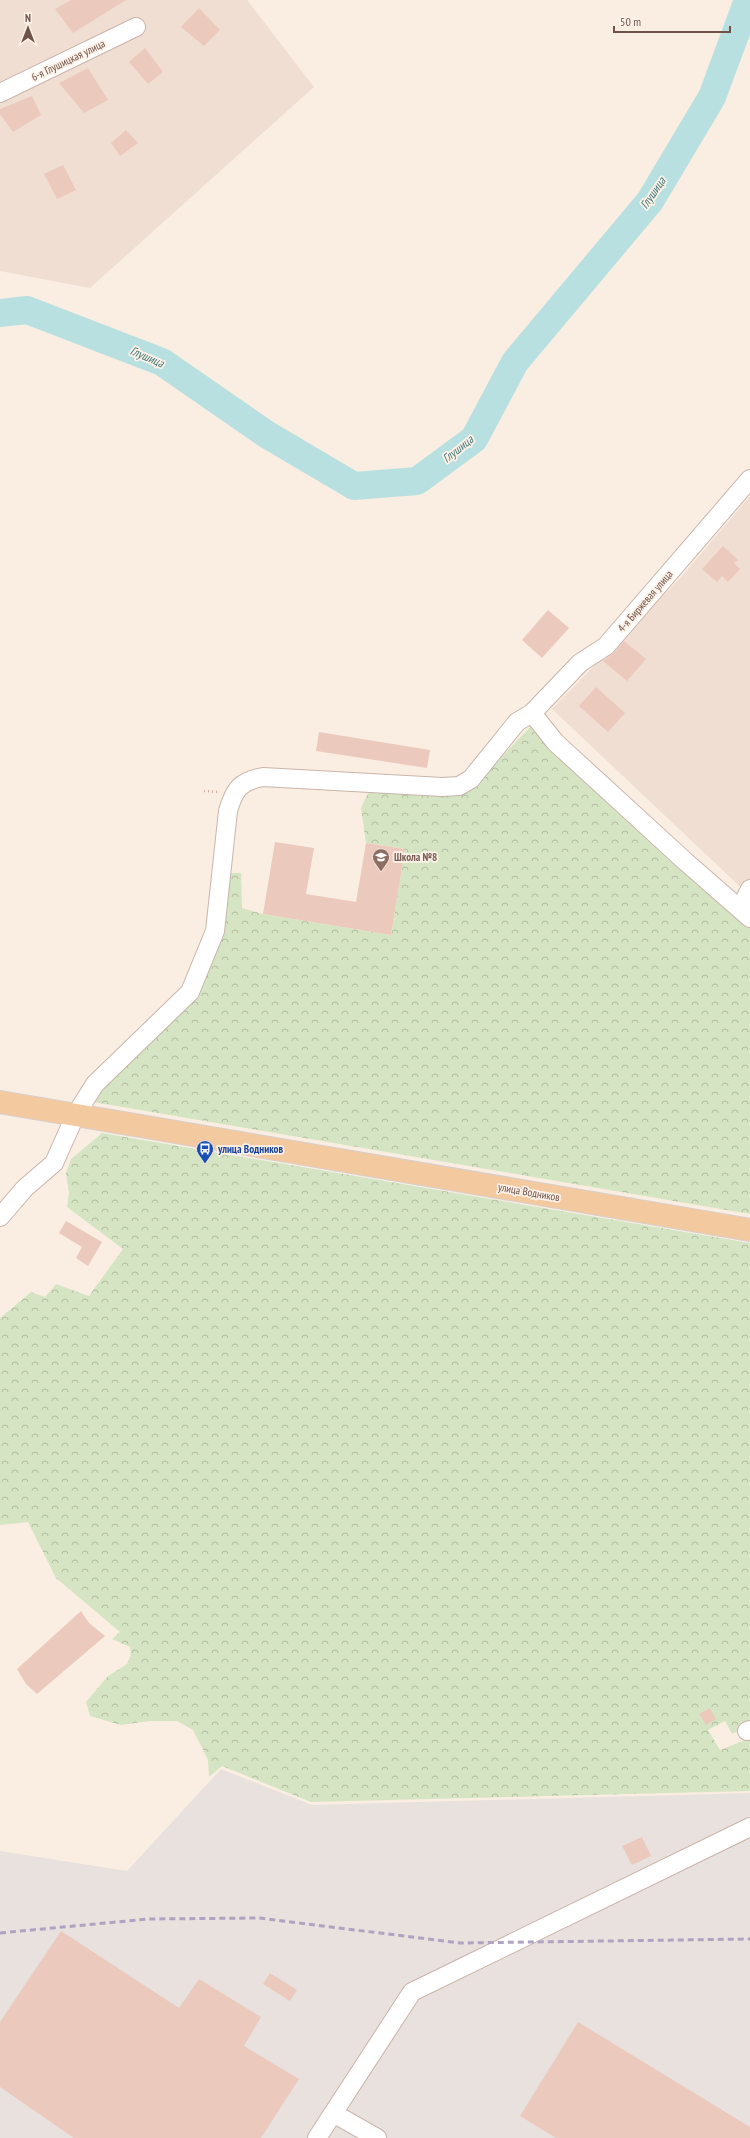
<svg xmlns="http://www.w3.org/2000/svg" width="750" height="2138" viewBox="0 0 750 2138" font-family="'PT Sans Narrow',sans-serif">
  <defs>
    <pattern id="forest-crowns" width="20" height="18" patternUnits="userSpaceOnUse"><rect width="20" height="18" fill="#d5e5c3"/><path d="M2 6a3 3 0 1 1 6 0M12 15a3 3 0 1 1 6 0" fill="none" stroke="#b1bca0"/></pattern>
  </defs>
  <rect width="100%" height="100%" fill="#faeee2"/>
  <path fill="#f0ded2" d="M0 0H247L314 87 90 288 0 271Z
    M750 496V896L552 709 683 575Z"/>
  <path fill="#e9e1dd" d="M221 1769 312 1805 750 1793V2138H0V1851L127 1871Z"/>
  <path fill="url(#forest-crowns)" d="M534 723 750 926V1214L93 1102 103 1087 197 993 227 873H241L242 908 263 914 391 935 405 849 366 843 361 808 369 791 457 796 481 778Z
    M102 1133 750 1243V1725L732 1734 725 1721 708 1730 720 1750 750 1738V1791L311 1802 222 1766 209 1777 208 1760 193 1730 177 1721H150L121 1725 90 1716 86 1702 108 1676 127 1664 131 1654 130 1647 112 1639 120 1632 56 1578 28 1522 0 1525V1318L31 1292 45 1297 56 1284 89 1296 123 1249 67 1207 69 1193 66 1173 71 1159Z"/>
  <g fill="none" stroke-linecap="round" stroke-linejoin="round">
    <path stroke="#b9e0e1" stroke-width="28" d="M0 313 27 310 162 362 266 434 354 486 417 481 474 439 515 362 650 201 712 97 748 0"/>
  </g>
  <path fill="#ecc9bd" d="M71 0H126L73 33 55 9Z
    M199 8 220 30 204 46 181 27Z
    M145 48 163 72 148 84 129 62Z
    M88 68 108 100 84 113 59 83Z
    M32 96 41 115 13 132 0 114V109Z
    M126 130 138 143 120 156 111 143Z
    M63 165 76 190 57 199 44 174Z
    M723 546 738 560 734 563 740 569 728 582 722 576 717 582 702 569Z
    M548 610 569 628 542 658 522 640Z
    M624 641 646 659 627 681 603 661 614 653Z
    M596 687 625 713 608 732 579 706Z
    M319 732 430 750 427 768 316 751Z
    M275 842 314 848 306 894 356 902 366 843 405 849 391 935 263 914Z
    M66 1221 102 1242 88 1266 76 1258 82 1247 59 1233Z
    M81 1611 89 1623 105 1636 37 1694 26 1684 17 1669Z
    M710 1708 716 1719 706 1725 699 1714Z
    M642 1837 651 1856 632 1865 622 1846Z
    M61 1931 179 2008 199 1979 261 2017 244 2046 299 2079 261 2138H74L0 2087V2022Z
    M270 1973 297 1990 290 2001 263 1984Z
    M578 2022 750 2127V2138H556L520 2116Z"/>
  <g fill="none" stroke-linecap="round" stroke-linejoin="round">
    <g stroke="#c9b4aa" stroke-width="20">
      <path id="minor" d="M0 93 136 27
        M532 713 555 742 686 862 750 918
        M740 909 750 889
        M0 1217 25 1188 54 1163 76 1114 95 1084 190 992 215 931 228 811C234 790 240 781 263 777L442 787 459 786 471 779 517 722 532 713 580 663 606 646 750 479
        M747 1731 750 1730
        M333 2113 377 2138
        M317 2138 412 1992 750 1827"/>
    </g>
    <g stroke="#d7cfcd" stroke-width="24">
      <path id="major" d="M0 1102 750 1230"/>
    </g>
    <path stroke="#d1ada0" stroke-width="2.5" stroke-dasharray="1 3" stroke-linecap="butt" d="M204 791 218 792"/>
    <use href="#minor" stroke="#fff" stroke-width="18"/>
    <use href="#major" stroke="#f3c9a0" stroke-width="22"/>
    <path stroke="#afa3c1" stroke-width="3" stroke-dasharray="6 4" stroke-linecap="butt" d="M0 1933 148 1919 259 1918 460 1943 750 1939"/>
  </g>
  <defs>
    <g id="school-pin" transform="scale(0.9)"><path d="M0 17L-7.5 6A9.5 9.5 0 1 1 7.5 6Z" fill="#8d6e63" stroke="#fdf2e8"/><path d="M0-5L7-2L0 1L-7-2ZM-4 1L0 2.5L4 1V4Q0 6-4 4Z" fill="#fff"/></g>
    <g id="bus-pin" transform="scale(0.9)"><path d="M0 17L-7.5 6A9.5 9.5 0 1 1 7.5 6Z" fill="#1a4fb4" stroke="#fdf2e8"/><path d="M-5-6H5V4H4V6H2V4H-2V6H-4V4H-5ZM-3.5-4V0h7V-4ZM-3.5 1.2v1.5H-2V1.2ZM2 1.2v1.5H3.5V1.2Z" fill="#fff"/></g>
  </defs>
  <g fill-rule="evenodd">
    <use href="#school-pin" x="381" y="857"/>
    <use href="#bus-pin" x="205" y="1149"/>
  </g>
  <g text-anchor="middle" stroke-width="3.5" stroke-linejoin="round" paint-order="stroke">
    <g font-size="11" fill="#6f534b" stroke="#fdf2e8">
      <text transform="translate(68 60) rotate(-26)" y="4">6-я Глушицкая улица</text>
      <text transform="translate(645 601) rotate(-49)" y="4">4-я Биржевая улица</text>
      <text transform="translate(529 1192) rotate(10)" y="4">улица Водников</text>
    </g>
    <g font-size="11" font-weight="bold" fill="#785e54" stroke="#fdf2e8" text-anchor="start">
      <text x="394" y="861">Школа №8</text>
    </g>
    <g font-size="11" font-weight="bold" fill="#164399" stroke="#fdf2e8" text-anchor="start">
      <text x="218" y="1153">улица Водников</text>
    </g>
    <g font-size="12" font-style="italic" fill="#44787a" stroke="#fdf2e8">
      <text transform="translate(653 193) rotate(-56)" y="4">Глушица</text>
      <text transform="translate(147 357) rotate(23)" y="4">Глушица</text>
      <text transform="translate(458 449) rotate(-39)" y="4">Глушица</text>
    </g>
  </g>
  <g transform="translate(28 28)" stroke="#fdf2e8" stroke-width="3" paint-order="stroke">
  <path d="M0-3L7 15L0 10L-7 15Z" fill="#6f534b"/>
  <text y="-6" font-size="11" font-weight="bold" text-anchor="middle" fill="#6f534b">N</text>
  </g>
  <path d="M614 26v6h116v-6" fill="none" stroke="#6f534b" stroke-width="2"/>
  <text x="620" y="26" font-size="12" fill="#6f534b" stroke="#fdf2e8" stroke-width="3" paint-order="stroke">50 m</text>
</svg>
